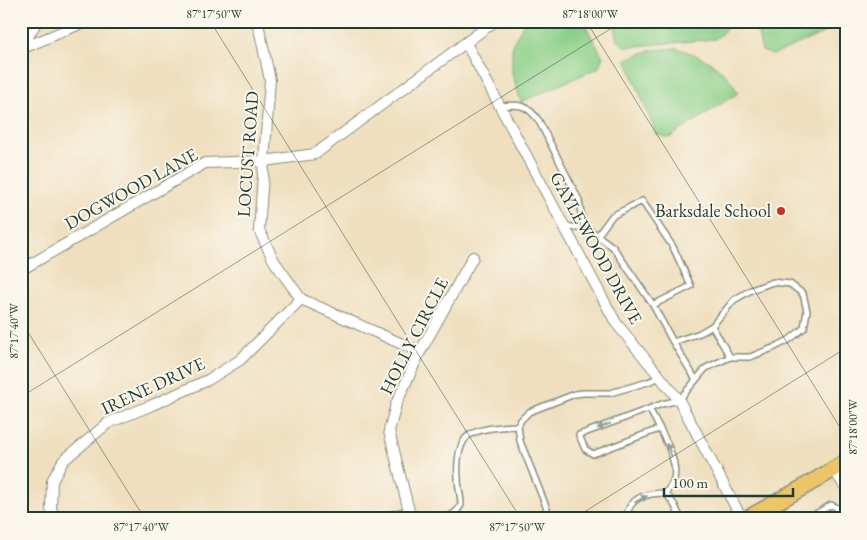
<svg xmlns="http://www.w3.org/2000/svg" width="867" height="540" viewBox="0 0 867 540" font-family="'EB Garamond',serif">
  <rect width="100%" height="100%" fill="#fbf7ec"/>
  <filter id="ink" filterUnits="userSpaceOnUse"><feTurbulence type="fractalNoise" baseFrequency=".02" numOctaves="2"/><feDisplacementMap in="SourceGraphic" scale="10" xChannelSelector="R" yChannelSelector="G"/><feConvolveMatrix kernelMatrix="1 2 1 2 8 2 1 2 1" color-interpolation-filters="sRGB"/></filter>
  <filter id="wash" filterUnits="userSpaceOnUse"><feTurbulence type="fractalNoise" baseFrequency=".0096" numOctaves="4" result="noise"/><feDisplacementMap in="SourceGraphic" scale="20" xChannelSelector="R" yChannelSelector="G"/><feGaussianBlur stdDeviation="1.12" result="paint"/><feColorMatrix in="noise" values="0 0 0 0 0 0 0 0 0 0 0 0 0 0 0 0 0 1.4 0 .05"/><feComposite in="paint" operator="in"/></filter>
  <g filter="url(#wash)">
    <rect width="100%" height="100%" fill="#efdfbf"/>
    <path fill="#8bcf88" stroke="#55865e" d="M525 21H583L603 57 598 68 521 102 512 73V45Z
      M614 21H735L715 39 626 47 618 41Z
      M755 21H846V23L773 55 762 51Z
      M676 48C704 57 724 66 738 93L669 138 656 134 626 59 652 50Z"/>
  </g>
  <g filter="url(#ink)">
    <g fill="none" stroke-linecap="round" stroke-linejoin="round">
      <g stroke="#878e7a" stroke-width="8">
        <path id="lane" d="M500 106C520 104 527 104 539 121L579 200 582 220 585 229
          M565 226 590 230 613 247 653 305 673 342
          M598 235 612 216 642 201 673 247 691 286 653 305
          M712 326 730 357
          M650 410C659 428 679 459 674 479 673 484 669 488 666 493
          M659 429 593 454 585 449 579 435 662 404 679 400 706 368 730 357H750L773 348 789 340 804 328 807 311 803 294 790 284 773 282 751 290 734 300 712 326 700 333 673 342 696 380
          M666 493 675 506 681 519
          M772 508 777 519
          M393 514 409 510
          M132 519 139 515 148 519
          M443 519C451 516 457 513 461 505 461 496 458 487 458 478 457 465 457 450 465 439 473 428 505 426 518 426
          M551 519 520 441 518 426 521 420 529 412 575 394 583 393H610L648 382 660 377
          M626 519C628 497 647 493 666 493
          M807 519 831 505 836 507 843 519"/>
      </g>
      <g stroke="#878e7a" stroke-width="12">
        <path id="street" d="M255 21 259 28 270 80 259 230 274 261 301 299 420 352
          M466 43 616 323 679 400 742 519
          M21 49 87 21
          M21 49 37 21
          M21 270 205 163 264 161 315 154 495 21
          M834 470 846 488
          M56 519 51 509 52 481 63 461 108 423 150 406 208 380 240 360 301 299
          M411 519 389 431 396 404 420 352 473 257"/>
      </g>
      <g stroke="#878e7a" stroke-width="18">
        <path id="primary" d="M746 519 802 488 846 462"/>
      </g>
      <use href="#lane" stroke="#fff" stroke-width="5"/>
      <use href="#street" stroke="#fff" stroke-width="10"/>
      <use href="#primary" stroke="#ecc569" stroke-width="15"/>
    </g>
    <defs><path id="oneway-solid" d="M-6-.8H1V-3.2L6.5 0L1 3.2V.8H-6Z" transform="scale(1.25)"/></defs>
    <g fill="#8f9e9a">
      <use href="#oneway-solid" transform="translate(604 426) rotate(160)"/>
      <use href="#oneway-solid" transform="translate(669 450) rotate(-112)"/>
      <use href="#oneway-solid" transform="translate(641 499) rotate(-28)"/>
    </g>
  </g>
  <path fill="none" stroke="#1f3d34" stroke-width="1" stroke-opacity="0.45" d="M210 21 521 519M586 21 846 437M21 321 145 519M21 397 623 21M573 519 846 348"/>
  <circle fill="#c8321e" stroke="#fbf7ec" stroke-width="2" cx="781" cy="211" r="5"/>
  <g text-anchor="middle" stroke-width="4" stroke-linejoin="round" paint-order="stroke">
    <g font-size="18" fill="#1f3d34" stroke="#fbf7ec">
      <text transform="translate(248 154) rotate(-86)" y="6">LOCUST ROAD</text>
      <text transform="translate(131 189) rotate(-29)" y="6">DOGWOOD LANE</text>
      <text transform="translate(596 248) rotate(61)" y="6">GAYLEWOOD DRIVE</text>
      <text transform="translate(414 336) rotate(-63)" y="6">HOLLY CIRCLE</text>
      <text transform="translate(153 386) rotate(-25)" y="6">IRENE DRIVE</text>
    </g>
    <g font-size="18" fill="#1f3d34" stroke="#fbf7ec" text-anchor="end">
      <text x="771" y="217">Barksdale School</text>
    </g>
  </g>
  <rect width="867" height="540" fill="none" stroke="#fbf7ec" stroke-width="55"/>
  <path d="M664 488v8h129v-8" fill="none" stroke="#1f3d34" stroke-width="2.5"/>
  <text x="672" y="488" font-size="15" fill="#1f3d34" stroke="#fbf7ec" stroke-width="4" paint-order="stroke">100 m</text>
  <rect x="28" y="28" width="812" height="484" fill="none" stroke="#1f3d34" stroke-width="2"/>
  <g font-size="12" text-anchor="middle" fill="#1f3d34">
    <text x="214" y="18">87°17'50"W</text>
    <text x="590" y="18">87°18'00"W</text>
    <text transform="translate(14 331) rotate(-90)" y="4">87°17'40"W</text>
    <text transform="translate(853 427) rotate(-90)" y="4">87°18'00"W</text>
    <text x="141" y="531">87°17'40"W</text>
    <text x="517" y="531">87°17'50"W</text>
  </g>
</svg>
